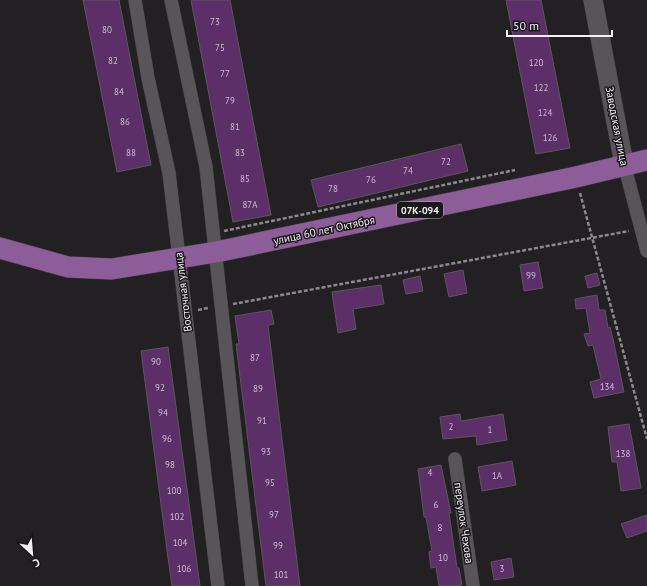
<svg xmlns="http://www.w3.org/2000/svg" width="647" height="586" viewBox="0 0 647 586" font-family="'PT Sans',sans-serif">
  <rect width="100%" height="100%" fill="#232024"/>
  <path fill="#5c2f68" stroke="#5a575b" d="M83 0H119L151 165 117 172Z
    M191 0H230L271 215 233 222Z
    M506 0H541L570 148 536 154Z
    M461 144 468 171 318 207 311 180Z
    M538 262 543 288 524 291 520 265Z
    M463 270 467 293 449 297 444 274Z
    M597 273 600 285 588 288 585 276Z
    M420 276 423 291 406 294 403 280Z
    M381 285 384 304 353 309 356 329 338 333 332 292Z
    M597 295 599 310H605L608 328 610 327 613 339 624 392 594 398 590 382 601 379 593 345 588 346 584 334 590 333 586 308 576 309 575 299Z
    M271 310 274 324 268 325 300 586H266L236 344H239L235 316Z
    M168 347 175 399 200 586H172L168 558 141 351Z
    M460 414 461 421 503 414 507 440 477 445 476 436 443 439 440 417Z
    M629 424 641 488 621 491 617 462H612L608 427Z
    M512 461 516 485 482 491 478 467Z
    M441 465 451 513H449L457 568H459L462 585 455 586H439L436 567 431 568 429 552 432 551 426 517H424L418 469Z
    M647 515V531L627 538 621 524Z
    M511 558 514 577 494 580 491 562Z"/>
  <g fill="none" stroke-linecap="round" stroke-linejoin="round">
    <g stroke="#3f3d40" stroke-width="14">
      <path id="street" d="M135 0 148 78 169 173 218 586
        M171 0 206 167 252 586
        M624 164 647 251
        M455 459 473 586"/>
    </g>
    <g stroke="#3f3d40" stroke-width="20">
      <path id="secondary" d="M593 0 624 164"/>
    </g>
    <g stroke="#3f3d40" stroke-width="22">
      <path id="primary" d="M0 248 68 267 112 269 216 252 576 177 647 160"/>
    </g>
    <path stroke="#8c898d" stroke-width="2.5" stroke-dasharray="4 2" stroke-linecap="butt" d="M580 193 647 439
      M224 231 515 170
      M233 304 629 231
      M198 310 208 308"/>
    <use href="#street" stroke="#585559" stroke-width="13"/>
    <use href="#secondary" stroke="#585559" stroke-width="19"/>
    <use href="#primary" stroke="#8c5d99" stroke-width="21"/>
  </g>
  <g text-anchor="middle" stroke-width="3" stroke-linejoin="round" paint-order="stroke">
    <g font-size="9" fill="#cdc0d1">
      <text x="215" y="25">73</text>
      <text x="107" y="33">80</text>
      <text x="220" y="51">75</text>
      <text x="113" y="64">82</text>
      <text x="536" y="66">120</text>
      <text x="225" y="77">77</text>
      <text x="541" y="91">122</text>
      <text x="119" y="95">84</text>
      <text x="230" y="104">79</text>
      <text x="545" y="116">124</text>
      <text x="125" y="125">86</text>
      <text x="235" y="130">81</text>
      <text x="550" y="141">126</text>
      <text x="131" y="156">88</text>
      <text x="240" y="156">83</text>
      <text x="446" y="165">72</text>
      <text x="408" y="174">74</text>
      <text x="245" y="182">85</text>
      <text x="371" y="183">76</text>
      <text x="333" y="192">78</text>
      <text x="250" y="208">87А</text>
      <text x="531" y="279">99</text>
      <text x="255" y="361">87</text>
      <text x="156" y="365">90</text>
      <text x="607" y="390">134</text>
      <text x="160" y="391">92</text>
      <text x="258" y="392">89</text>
      <text x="163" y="416">94</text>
      <text x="262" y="424">91</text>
      <text x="451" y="430">2</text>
      <text x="490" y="433">1</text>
      <text x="167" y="442">96</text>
      <text x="266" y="455">93</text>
      <text x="623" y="457">138</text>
      <text x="170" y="468">98</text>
      <text x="430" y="476">4</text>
      <text x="497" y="479">1А</text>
      <text x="270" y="486">95</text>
      <text x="174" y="494">100</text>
      <text x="436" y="508">6</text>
      <text x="274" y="518">97</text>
      <text x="177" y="520">102</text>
      <text x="440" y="531">8</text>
      <text x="180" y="546">104</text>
      <text x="278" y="549">99</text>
      <text x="443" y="561">10</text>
      <text x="184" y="572">106</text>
      <text x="502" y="572">3</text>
      <text x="281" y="578">101</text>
    </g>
    <rect fill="#1a171a" stroke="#b2b0b3" stroke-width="1" x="397" y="202" width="46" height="16" rx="3"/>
    <g font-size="10" font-weight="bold" fill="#f3f1f4">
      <text x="420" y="214">07К-094</text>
    </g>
    <g font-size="11" fill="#f3f1f4" stroke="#1a171a">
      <text transform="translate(617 126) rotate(79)" y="4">Заводская улица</text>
      <text transform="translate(324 230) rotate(-12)" y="4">улица 60 лет Октября</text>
      <text transform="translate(183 292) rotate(-97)" y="4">Восточная улица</text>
      <text transform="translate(464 523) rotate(82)" y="4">переулок Чехова</text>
    </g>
  </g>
  <g transform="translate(32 554) rotate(154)" stroke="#1a171a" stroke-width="3" paint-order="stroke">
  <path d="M0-3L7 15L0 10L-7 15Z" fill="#f3f1f4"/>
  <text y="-6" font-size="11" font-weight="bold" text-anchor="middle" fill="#f3f1f4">С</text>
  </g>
  <path d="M507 30v6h105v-6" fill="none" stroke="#f3f1f4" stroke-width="2"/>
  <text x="513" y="30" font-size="12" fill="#f3f1f4" stroke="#1a171a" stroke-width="3" paint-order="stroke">50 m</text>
</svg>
